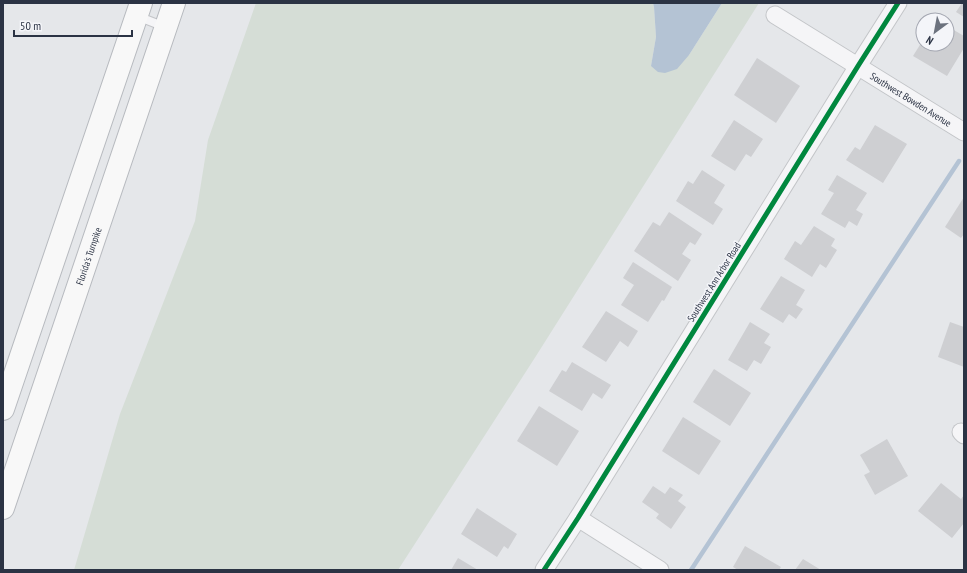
<svg xmlns="http://www.w3.org/2000/svg" width="967" height="573" font-family="'PT Sans Narrow',sans-serif">
  <rect width="100%" height="100%" fill="#e5e7ea"/>
  <!-- green -->
  <polygon fill="#d5ddd6" points="256,3 653,3 654,7 656,37 651,66 689,55 722,3 759,3 536,356 398,570 74,570 120,414 195,221 208,140"/>
  <!-- water -->
  <polygon fill="#b4c3d4" points="653,3 722,3 689,55 677,69 665,73 658,72 651,66 656,37 654,7"/>
  <g fill="none" stroke-linecap="round" stroke-linejoin="round">
    <!-- stream -->
    <polyline stroke="#b4c3d4" stroke-width="4.5" points="691,570 959,161"/>
  </g>
  <!-- building -->
  <g fill="#cecfd2">
    <polygon points="962,3 964,3 964,17 956,12"/>
    <polygon points="947,26 964,36 964,48 947,76 913,56 923,40 923,44 947,44"/>
    <polygon points="757,58 800,86 776,123 734,95"/>
    <polygon points="734,120 763,139 751,157 746,154 735,171 711,156"/>
    <polygon points="875,125 907,144 883,183 846,160 855,147 860,150"/>
    <polygon points="702,170 725,185 714,203 723,209 713,225 676,201 688,181 693,184"/>
    <polygon points="837,175 867,193 856,210 863,214 857,226 849,221 845,228 821,214 834,193 828,190"/>
    <polygon points="964,197 964,234 961,238 945,227"/>
    <polygon points="669,212 702,234 695,245 690,242 682,254 691,260 678,281 634,251 653,222 660,226"/>
    <polygon points="814,226 835,239 831,246 837,250 826,268 820,264 812,277 784,259 795,241 801,245"/>
    <polygon points="633,262 672,287 664,301 662,300 648,322 621,305 634,285 623,278"/>
    <polygon points="781,276 805,290 796,305 803,309 796,319 789,314 783,323 760,309"/>
    <polygon points="606,311 638,331 628,347 620,341 606,362 582,347"/>
    <polygon points="750,322 770,334 764,343 771,347 761,364 754,360 747,371 728,360"/>
    <polygon points="950,322 964,327 964,367 938,357"/>
    <polygon points="572,362 611,385 602,399 593,393 582,411 549,391 562,370 566,372"/>
    <polygon points="714,369 751,393 730,426 693,402"/>
    <polygon points="539,406 579,431 557,466 517,441"/>
    <polygon points="683,417 721,441 699,475 662,451"/>
    <polygon points="887,439 908,476 875,495 864,475 870,472 860,455"/>
    <polygon points="941,483 961,499 964,495 964,523 952,538 918,511"/>
    <polygon points="653,486 665,494 670,487 683,495 678,501 686,507 671,529 656,518 659,514 642,502"/>
    <polygon points="477,508 517,534 508,549 504,546 497,557 461,534"/>
    <polygon points="745,546 781,567 779,570 738,570 733,567"/>
    <polygon points="458,558 478,570 451,570"/>
    <polygon points="803,559 821,570 795,570"/>
  </g>
  <g fill="none" stroke-linecap="round" stroke-linejoin="round">
    <defs>
      <polyline id="lane" points="137,16 165,27"/>
      <g id="street">
        <path id="s1" d="M775 15 964 132"/>
        <polyline points="961,432 964,435"/>
        <polyline points="578,518 660,570"/>
        <polyline points="544,570 578,518 858,66 898,3"/>
      </g>
      <g id="highway">
        <polyline points="3,409 141,3"/>
        <path id="s2" d="M3 508 174 3"/>
      </g>
    </defs>
    <!-- lane casing -->
    <use href="#lane" stroke="#c3c5c8" stroke-width="10"/>
    <!-- street casing -->
    <use href="#street" stroke="#c3c5c8" stroke-width="19"/>
    <!-- highway casing -->
    <use href="#highway" stroke="#b7babf" stroke-width="24"/>
    <!-- lane -->
    <use href="#lane" stroke="#f5f5f7" stroke-width="8"/>
    <!-- street -->
    <use href="#street" stroke="#f5f5f7" stroke-width="17"/>
    <!-- highway -->
    <use href="#highway" stroke="#f8f8f8" stroke-width="22"/>
    <defs>
      <polyline id="cycleway" points="544,570 578,518 858,66 898,3"/>
    </defs>
    <!-- cycleway casing -->
    <use href="#cycleway" stroke="#f4f5f9" stroke-width="8"/>
    <!-- cycleway -->
    <use href="#cycleway" stroke="#00873e" stroke-width="5"/>
  </g>
  <g text-anchor="middle" dominant-baseline="central" stroke-width="3" stroke-linejoin="round" paint-order="stroke">
    <!-- street labels -->
    <g font-size="10" fill="#2b3344" stroke="#f4f5f9">
      <text stroke="none"><textPath href="#s1" startOffset="160">Southwest Bowden Avenue</textPath></text>
      <text stroke="none"><textPath href="#s2" startOffset="266">Florida's Turnpike</textPath></text>
      <text transform="translate(714 282) rotate(-58)">Southwest Ann Arbor Road</text>
    </g>
  </g>
  <!-- border -->
  <rect width="967" height="573" fill="none" stroke="#2b3344" stroke-width="8"/>
  <!-- north arrow -->
  <g transform="translate(935 32) rotate(212)"><circle r="19" fill="#f4f5f9" stroke="#a4a7b1"/>
  <path d="M0-3L7 15L0 10L-7 15Z" fill="#6c727e"/>
  <text y="-6" font-size="11" font-weight="bold" text-anchor="middle" fill="#2b3344">N</text>
  </g>
  <!-- scale -->
  <path d="M14 30v6h118v-6" fill="none" stroke="#2b3344" stroke-width="2"/>
  <text x="20" y="30" font-size="12" fill="#2b3344" stroke="#f4f5f9" stroke-width="3" paint-order="stroke">50 m</text>
</svg>
